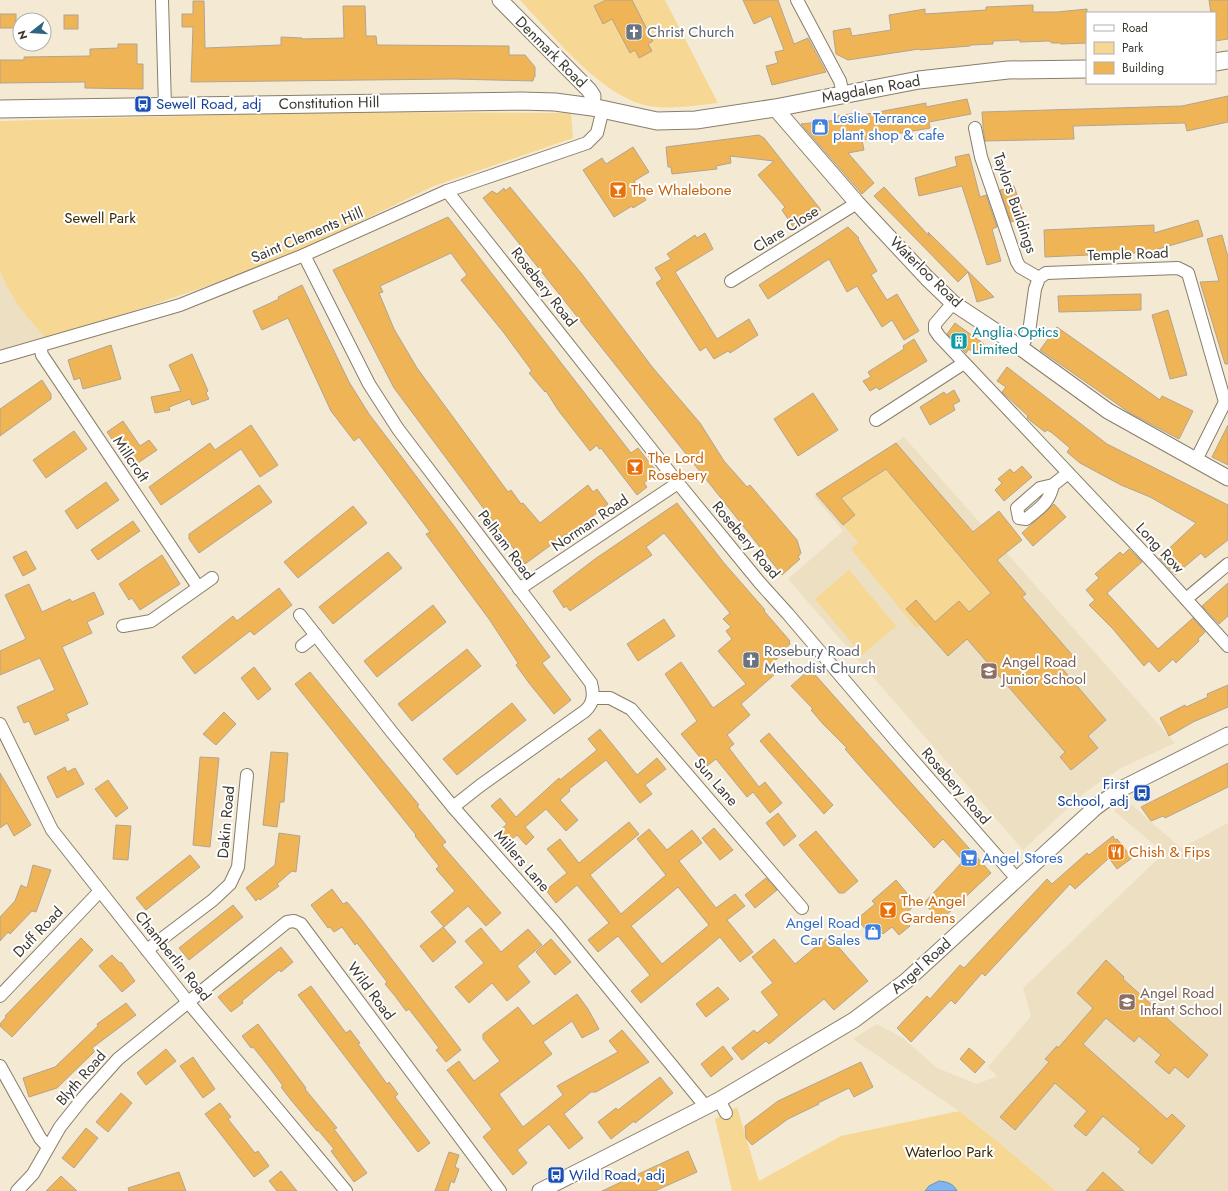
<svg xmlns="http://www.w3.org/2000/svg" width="1228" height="1191" font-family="Jost,sans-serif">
  <rect width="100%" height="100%" fill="#f4ead3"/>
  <!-- built -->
  <g fill="#eddfc2">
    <polygon points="0,270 11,294 32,323 47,339 0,351"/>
    <polygon points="904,437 1175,743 1121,768 1084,793 1023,850 788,579 843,531 814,496"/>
    <polygon points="1126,800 1181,848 1228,823 1228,1191 1056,1191 1002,1145 959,1111 853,1039 877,1024 903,1038 937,1068 977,1084 997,1076 988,1067 1031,1016 1023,988 1164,853 1114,811"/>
  </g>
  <!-- green -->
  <g fill="#f6d794">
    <path d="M520 0H665L718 103C698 105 677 109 657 107 606 104 553 35 520 0Z"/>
    <path d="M331 112 571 113 573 138 434 186 297 252 248 272 152 305 47 339C28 320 9 296 0 270V121Z"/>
    <polygon points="886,469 991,593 969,612 959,601 946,613 947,636 915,600 906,609 920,625 916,628 851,549 858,542 843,525 855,515 841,498"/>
    <polygon points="849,570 896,626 862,655 815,599"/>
    <polygon points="737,1107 759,1181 841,1136 959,1111 1002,1145 1056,1191 732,1191 715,1119"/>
  </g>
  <!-- water -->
  <path fill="#80b5f1" stroke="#6c90b7" d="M939 1181C947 1182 953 1183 957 1191H925L929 1186Z"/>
  <!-- building -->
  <g fill="#efb456" stroke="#b2a491" fill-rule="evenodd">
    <polygon points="606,0 632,0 653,41 648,44 652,51 639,58 635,50 630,53 612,19 603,24 594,6"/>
    <polygon points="743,0 778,0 794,44 808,38 826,72 772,85 766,66 778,63 775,52 784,50 771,16 754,24"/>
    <polygon points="1209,0 1228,0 1228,39 1215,41 1215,13 1211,13"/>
    <polygon points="193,1 204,1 205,48 281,45 281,37 302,38 302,39 344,38 343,6 365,6 366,36 376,36 377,45 509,46 509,55 525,55 535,67 535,77 534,77 533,81 454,79 191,82 193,27 182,27 182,14 193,14"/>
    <polygon points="1033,5 1033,12 1057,12 1087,9 1087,43 1061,44 1060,43 1052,43 1049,41 1020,42 1020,40 993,41 993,44 971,45 970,46 920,50 919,49 848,60 836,54 833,31 850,28 852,36 891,30 889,15 925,9 925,14 986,10 986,7"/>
    <rect x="0" y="14" width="16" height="14"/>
    <rect x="64" y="15" width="14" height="14"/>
    <polygon points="118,44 137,44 137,64 143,64 143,89 85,88 85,82 0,83 0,60 24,60 24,57 90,56 90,49 118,48"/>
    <polygon points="1228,96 1228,122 1187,131 1185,123 1073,126 1074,139 985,141 983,127 982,112 1182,106"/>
    <polygon points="967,99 971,114 929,122 930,128 862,140 864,150 848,153 874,183 862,194 801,124 838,120 837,116 856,113 857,116 926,103 926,107"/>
    <polygon points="759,135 764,138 821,210 794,228 782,210 785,207 758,175 774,161 730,156 731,163 716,166 717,169 672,174 671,167 668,167 666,147"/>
    <polygon points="633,147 649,172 634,181 646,200 633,208 632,206 614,217 583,170 602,158 606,164"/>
    <polygon points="969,154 980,197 986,195 997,227 992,229 1001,261 987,265 962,186 919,196 915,178 957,166 955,157"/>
    <polygon points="1014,186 1025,218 1011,222 1000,190"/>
    <polygon points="510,187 581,273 653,368 700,423 724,461 747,487 750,485 797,540 801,553 798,557 800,559 782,575 483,198 492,191 497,194 504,188 505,191"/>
    <polygon points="884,187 929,236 928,232 994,297 977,302 968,272 958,282 874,196"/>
    <polygon points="448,217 631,453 638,448 657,472 644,483 647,487 637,495 601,448 599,449 597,445 590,451 558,410 546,391 545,392 529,373 532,371 504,333 461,280 467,275 451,253 380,286 383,292 379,293 394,329 417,368 508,492 511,490 521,504 523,503 540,523 588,485 593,492 597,489 608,504 568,536 566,534 525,564 394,388 333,270"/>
    <polygon points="1198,220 1203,236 1155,250 1155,252 1045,257 1044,230 1154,225 1154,233"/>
    <polygon points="848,227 859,238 858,239 877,271 871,275 887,300 897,294 919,331 904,340 892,320 882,327 857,286 847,292 829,259 768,299 759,285"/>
    <polygon points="705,233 713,249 675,272 717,339 749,319 758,335 730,353 728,351 714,359 706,347 700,351 656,283 662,279 655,268 671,259 667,254 695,235 697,238"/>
    <polygon points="1222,235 1228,257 1228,364 1225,364 1200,282 1219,281 1207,239"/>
    <polygon points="302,285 349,382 369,414 454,526 550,657 542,663 571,700 554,714 529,683 516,665 518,663 489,619 426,534 430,532 359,437 354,441 331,411 288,318 262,330 253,311 279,299 278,297"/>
    <polygon points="1141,294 1141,310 1059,312 1058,296"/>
    <polygon points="1168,310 1187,375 1170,379 1152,315"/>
    <polygon points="955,323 984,344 976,355 969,349 966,353 947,334"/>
    <polygon points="1057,327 1160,400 1162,396 1193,411 1179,439 1130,413 1040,350"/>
    <polygon points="914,339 927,361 879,390 877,387 870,391 863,381 871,377 868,372 904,349 903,346"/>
    <polygon points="111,345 121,379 83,389 80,378 74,380 68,360"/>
    <polygon points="192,354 208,391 206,393 209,399 192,405 190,399 169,407 170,410 155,413 151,397 181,391 169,365"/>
    <polygon points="1007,367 1107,444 1228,505 1228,540 1205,558 1201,553 1175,575 1159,558 1196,523 1150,497 1121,485 1080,463 1067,452 1070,448 1051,432 1047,430 1045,432 1027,418 1028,416 1002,392 1006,387 997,381"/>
    <polygon points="42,380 51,394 51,399 0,436 0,409"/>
    <polygon points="954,390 960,401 953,405 955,410 930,425 920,407 944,392 946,395"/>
    <polygon points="813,393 838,430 798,456 774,419"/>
    <polygon points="123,421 140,446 149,440 157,450 132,467 107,432"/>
    <polygon points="251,425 278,465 260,477 241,449 161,505 149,487 210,443 215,450"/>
    <polygon points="1228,425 1228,465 1212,457"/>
    <polygon points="74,431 87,449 46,478 33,460"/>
    <polygon points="896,443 973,532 999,511 1022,540 997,560 1026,594 1022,597 1073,656 1061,667 1106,720 1088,736 1098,748 1071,770 1060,757 1065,752 967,639 948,656 906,609 916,600 935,622 959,601 969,612 991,593 886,469 841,498 855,515 843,525 816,494"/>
    <polygon points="1022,466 1032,477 1004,501 995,490 1002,483 998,479 1010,469 1014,473"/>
    <polygon points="106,482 119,500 77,529 65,511"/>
    <polygon points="259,485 272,502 199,553 189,539 189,534"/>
    <polygon points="677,503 724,563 765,610 764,611 790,641 789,642 790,644 782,651 784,653 771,664 774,667 770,670 774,675 741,704 750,715 727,735 734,744 729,748 759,787 765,782 782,803 770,813 753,792 747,797 716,759 707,766 681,734 697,721 665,674 681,662 713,708 746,684 718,651 732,639 726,631 731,627 723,619 730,613 664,533 646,547 652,555 570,611 566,606 564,608 553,591 595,559"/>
    <polygon points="1054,504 1066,517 1033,546 1022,533"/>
    <polygon points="353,506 367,523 298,578 284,562"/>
    <polygon points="133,521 140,531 98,560 91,550"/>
    <polygon points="1129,549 1142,562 1107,593 1158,649 1193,618 1205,632 1198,639 1199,641 1176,663 1173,659 1159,672 1149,661 1144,666 1113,629 1089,605 1095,600 1086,590 1099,578 1095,574 1120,552 1123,555"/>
    <polygon points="26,551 36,569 23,576 13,557"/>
    <polygon points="388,552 402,568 333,624 319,607"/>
    <polygon points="162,555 180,584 140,610 132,598 129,600 119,584"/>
    <polygon points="1228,583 1228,616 1219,624 1202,606"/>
    <polygon points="29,584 42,612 70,599 72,602 94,592 104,614 87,622 92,633 62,647 88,704 66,714 69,720 35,735 29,721 24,723 17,707 55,690 40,658 0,675 0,651 26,639 5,595"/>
    <polygon points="279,588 292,605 254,635 250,631 195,674 182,657 233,616 237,621"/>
    <polygon points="433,605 446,622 377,677 364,661"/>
    <polygon points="664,619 675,636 638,661 627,644"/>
    <polygon points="467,649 481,666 412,721 398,704"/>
    <polygon points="254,667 271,689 258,700 241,678"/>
    <polygon points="810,669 991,873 940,921 924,903 963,861 943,839 934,848 866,773 845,749 847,748 823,724 811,710 813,709 791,686"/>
    <polygon points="310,672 419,805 417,806 446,842 442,845 501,913 486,926 468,906 444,927 431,912 455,891 436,869 439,866 415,836 416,835 295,684"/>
    <polygon points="1228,685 1228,707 1193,722 1169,736 1160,718 1185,705 1186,707 1208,697 1207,694"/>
    <polygon points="512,703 526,720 457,775 443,759"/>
    <polygon points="224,712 236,724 216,745 203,734"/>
    <polygon points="600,729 637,775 657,758 666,769 645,785 652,794 640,803 606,760 569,789 570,791 560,800 578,820 566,831 546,809 525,827 534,837 526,845 517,835 504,846 494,835 507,824 491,806 500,798 516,817 559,778 560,780 597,750 588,739"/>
    <polygon points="769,733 833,805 824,814 760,741"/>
    <polygon points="271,752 288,753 284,802 280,802 277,827 263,825"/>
    <polygon points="200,757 219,758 210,847 193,845"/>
    <polygon points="1228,763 1228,787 1216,793 1165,818 1163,816 1151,821 1141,807"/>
    <polygon points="65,767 67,772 75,768 84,784 57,798 47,777"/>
    <polygon points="0,773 31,825 14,836 7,823 0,828"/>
    <polygon points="108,780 128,808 116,817 95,789"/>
    <polygon points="778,813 796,836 784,846 766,823"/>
    <path d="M629 822 639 834 590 875 621 914 666 875 637 839 649 829 667 850 692 830 702 843 679 861 716 908 735 894 745 906 727 920 753 952 740 962 720 937 641 1003 631 991 650 975 618 936 598 952 588 940 609 923 577 885 556 903 546 890 567 873 547 849 560 839 579 863ZM678 887 709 925 662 964 631 926Z"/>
    <polygon points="116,825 131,826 128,860 113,859"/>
    <polygon points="714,828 733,850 720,860 702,838"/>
    <polygon points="816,831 858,881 844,893 839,893 799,845"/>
    <polygon points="279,833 300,836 296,872 292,871 277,884 279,886 260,900 259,898 256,901 246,888 275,865"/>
    <polygon points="1113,836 1115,840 1117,839 1132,858 1117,869 1109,858 1075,889 1070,884 985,976 982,973 955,1004 951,1000 911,1042 897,1028 927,996 930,999 960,965 964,968 1047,879 1052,884 1087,853 1089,855"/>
    <polygon points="190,855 200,867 146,910 136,898"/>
    <polygon points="33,865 51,870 36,912 32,911 10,934 8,932 0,941 0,917 15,901 21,885 27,888"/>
    <polygon points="766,878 777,890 755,908 745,895"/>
    <polygon points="896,880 916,904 902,917 910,926 899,935 892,927 883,934 880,931 872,937 857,919 875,904 872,901"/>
    <polygon points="332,889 343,904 347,902 362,920 461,1050 446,1062 436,1050 439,1048 409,1009 406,1011 395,996 385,984 387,982 357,943 355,945 342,927 334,932 330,927 328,928 311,905"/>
    <polygon points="233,905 243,917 189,960 179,948"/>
    <polygon points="443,927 456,942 433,962 420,946"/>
    <polygon points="481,928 501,952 528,929 542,945 517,966 530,982 507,1001 492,983 469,1003 455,987 484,963 465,941"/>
    <polygon points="829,936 868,981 834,1010 824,999 769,1044 766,1041 742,1060 732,1048 754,1030 757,1033 779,1015 761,992 773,983 752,957 774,939 795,964"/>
    <polygon points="81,938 93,950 12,1037 0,1026 0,1024 6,1017 5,1016"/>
    <polygon points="551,939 571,962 555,975 536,952"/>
    <polygon points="281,947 293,962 281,972 279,970 242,1001 243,1003 231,1012 218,997"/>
    <polygon points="112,955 120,963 121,962 135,981 122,992 99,966"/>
    <polygon points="1106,960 1124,977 1123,979 1208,1055 1188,1078 1175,1067 1169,1074 1155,1062 1161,1055 1139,1036 1134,1042 1106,1018 1083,1044 1167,1119 1172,1114 1185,1126 1152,1164 1138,1152 1141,1149 1103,1116 1086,1136 1074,1126 1087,1111 1055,1083 1015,1130 1000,1117 1049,1062 1045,1059 1057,1046 1058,1048 1093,1008 1077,993"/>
    <polygon points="311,986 346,1033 350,1030 360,1043 358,1044 387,1084 389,1082 398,1094 395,1097 430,1143 418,1152 298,995"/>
    <polygon points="718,987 729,999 706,1017 696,1004"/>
    <polygon points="577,994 588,1009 599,1029 582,1038 572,1021 543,1042 552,1054 499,1094 523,1127 563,1095 557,1086 618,1052 609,1041 622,1030 649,1062 596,1092 591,1092 564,1114 583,1138 569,1149 549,1124 517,1150 527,1163 513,1175 483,1137 492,1129 447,1070 459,1061 474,1081 500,1061 483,1039 483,1034 518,1007 533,1026"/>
    <polygon points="126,1003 136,1015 92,1048 95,1051 57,1088 29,1097 23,1078 55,1067 98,1026 97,1024"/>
    <polygon points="258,1024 306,1088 305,1089 337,1128 334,1129 367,1173 354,1182 331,1151 334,1149 318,1130 317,1131 291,1100 281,1087 283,1086 269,1067 253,1047 251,1048 242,1036"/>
    <polygon points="723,1046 733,1059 711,1077 701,1064"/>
    <polygon points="969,1048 985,1062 975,1073 960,1059"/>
    <polygon points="166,1049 176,1061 146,1085 137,1073"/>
    <polygon points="193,1057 215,1089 203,1098 180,1066"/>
    <polygon points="861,1062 873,1087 854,1097 849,1088 818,1103 819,1104 788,1119 752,1145 746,1138 745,1126 778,1101"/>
    <polygon points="660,1077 673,1093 635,1123 634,1121 611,1139 598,1122 616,1108 618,1110"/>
    <polygon points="121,1093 132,1103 108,1132 96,1122"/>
    <polygon points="220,1103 231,1117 228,1119 255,1153 258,1151 269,1166 254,1177 205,1114"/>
    <polygon points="86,1128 98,1138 74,1168 62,1158"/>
    <polygon points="688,1151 697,1172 655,1191 602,1191"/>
    <polygon points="449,1152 459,1155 455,1167 459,1169 454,1183 451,1181 448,1191 435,1191"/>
    <polygon points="281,1171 297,1191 277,1191 269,1181"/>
    <polygon points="179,1172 186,1191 129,1191 128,1188"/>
    <polygon points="1103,1172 1124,1191 1086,1191"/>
    <polygon points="61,1176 77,1191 46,1191"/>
  </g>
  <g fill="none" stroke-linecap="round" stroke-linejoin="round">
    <defs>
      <g id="minor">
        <polyline points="162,0 165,107"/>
        <polyline points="797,0 840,81 843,94"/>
        <polyline points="975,128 981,157 1017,262 1020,267 1039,278"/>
        <polyline points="447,191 678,483 760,583 788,614 896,741 1018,880"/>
        <path d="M304 255 369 384 398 429 591 683C594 694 594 703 585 711L481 785 453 807"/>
        <polyline points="731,281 857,203"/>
        <polyline points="953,303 935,324 935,330 939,336 1157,567 1228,646"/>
        <polyline points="40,346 42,355 198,587"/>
        <polyline points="1021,348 1029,332 1035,289 1039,278 1046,273 1178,268 1188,273 1225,402 1196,460"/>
        <polyline points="0,357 180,305 304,255 447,191 587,143 597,133 603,109"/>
        <polyline points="876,420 964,363"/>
        <path d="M1053 485C1049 503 1040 508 1026 519L1019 518 1017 508 1040 488 1053 485 1068 473"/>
        <polyline points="519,589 678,483"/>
        <polyline points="1186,599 1228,564"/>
        <polyline points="300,615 391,731 453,807 557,925 706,1107"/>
        <polyline points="123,626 151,621 212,578"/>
        <polyline points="302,646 316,635"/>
        <polyline points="593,698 610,698 631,709 802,908"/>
        <polyline points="0,724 52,830 188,1002 346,1191"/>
        <polyline points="147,950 213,900 230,884 238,867 247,775"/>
        <polyline points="0,996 100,891"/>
        <polyline points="0,1066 40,1138 48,1147"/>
        <polyline points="719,1100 726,1113"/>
        <polyline points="17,1191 33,1174 60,1127 83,1098 118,1059 287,922 294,921 301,924 500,1191"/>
      </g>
      <g id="tertiary">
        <polyline points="500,0 589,90 593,96 592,107"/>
        <polyline points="775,108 857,203 927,278 953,303 1021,348 1108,411 1228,478"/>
        <polyline points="540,1191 719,1100 854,1020 906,981 1096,807 1121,789 1228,735"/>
      </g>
      <g id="secondary">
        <polyline points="1215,62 1228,60"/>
        <polyline points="0,109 521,101 555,102 592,107 657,121 696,120 775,108 919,80 1008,70 1087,69"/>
      </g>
    </defs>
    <!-- minor casing -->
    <use href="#minor" stroke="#887e6a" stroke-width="14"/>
    <!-- tertiary casing -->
    <use href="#tertiary" stroke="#887e6a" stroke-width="17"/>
    <!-- secondary casing -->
    <use href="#secondary" stroke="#887e6a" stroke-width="19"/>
    <!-- minor -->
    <use href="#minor" stroke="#fff" stroke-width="12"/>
    <!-- tertiary -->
    <use href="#tertiary" stroke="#fff" stroke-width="15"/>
    <!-- secondary -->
    <use href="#secondary" stroke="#fff" stroke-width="17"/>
  </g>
  <!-- icons -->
  <defs>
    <symbol id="church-square" viewBox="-11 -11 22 22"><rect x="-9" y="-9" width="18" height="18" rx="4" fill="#6b7280" stroke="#fff"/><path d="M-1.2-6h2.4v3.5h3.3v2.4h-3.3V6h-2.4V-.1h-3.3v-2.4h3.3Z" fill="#fff"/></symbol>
    <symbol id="bus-square" viewBox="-11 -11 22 22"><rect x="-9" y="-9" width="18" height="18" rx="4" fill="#1a4fb4" stroke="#fff"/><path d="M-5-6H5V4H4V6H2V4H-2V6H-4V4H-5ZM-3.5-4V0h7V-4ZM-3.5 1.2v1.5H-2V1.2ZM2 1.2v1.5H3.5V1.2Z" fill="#fff"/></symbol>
    <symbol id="shop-square" viewBox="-11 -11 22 22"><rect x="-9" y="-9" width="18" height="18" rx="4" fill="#3f7fe0" stroke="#fff"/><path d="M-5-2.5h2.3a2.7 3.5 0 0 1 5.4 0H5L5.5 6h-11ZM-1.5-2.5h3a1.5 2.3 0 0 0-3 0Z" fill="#fff"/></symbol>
    <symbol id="bar-square" viewBox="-11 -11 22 22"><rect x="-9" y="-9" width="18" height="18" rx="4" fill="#e8710a" stroke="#fff"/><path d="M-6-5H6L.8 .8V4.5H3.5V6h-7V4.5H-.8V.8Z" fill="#fff"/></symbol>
    <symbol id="building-square" viewBox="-11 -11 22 22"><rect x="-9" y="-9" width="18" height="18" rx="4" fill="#0f9aa8" stroke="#fff"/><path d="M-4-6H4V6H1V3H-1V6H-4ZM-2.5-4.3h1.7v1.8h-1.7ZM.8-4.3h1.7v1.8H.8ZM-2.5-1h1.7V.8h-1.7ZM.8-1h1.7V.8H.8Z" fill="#fff"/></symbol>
    <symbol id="school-square" viewBox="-11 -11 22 22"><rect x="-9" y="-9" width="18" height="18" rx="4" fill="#8d6e63" stroke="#fff"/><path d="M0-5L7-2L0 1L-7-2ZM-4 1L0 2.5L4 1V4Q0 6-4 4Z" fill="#fff"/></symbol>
    <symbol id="restaurant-square" viewBox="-11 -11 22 22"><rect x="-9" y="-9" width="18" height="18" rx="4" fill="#e8710a" stroke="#fff"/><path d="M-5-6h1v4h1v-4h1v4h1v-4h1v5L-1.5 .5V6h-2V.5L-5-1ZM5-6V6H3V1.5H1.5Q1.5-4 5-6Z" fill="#fff"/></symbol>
    <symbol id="supermarket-square" viewBox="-11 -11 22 22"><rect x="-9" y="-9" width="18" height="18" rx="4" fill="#3f7fe0" stroke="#fff"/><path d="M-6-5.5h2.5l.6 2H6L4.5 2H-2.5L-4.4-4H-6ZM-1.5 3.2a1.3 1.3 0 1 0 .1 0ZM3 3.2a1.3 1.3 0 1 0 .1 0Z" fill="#fff"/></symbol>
  </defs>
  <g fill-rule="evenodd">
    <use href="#church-square" x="624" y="22" width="20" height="20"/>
    <use href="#bus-square" x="133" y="94" width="20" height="20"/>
    <use href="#shop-square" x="810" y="117" width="20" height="20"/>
    <use href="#bar-square" x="608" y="180" width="20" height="20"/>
    <use href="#building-square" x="949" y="331" width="20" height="20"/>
    <use href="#bar-square" x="625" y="457" width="20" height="20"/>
    <use href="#church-square" x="741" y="650" width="20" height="20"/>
    <use href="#school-square" x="979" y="661" width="20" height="20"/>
    <use href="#bus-square" x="1132" y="783" width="20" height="20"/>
    <use href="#restaurant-square" x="1106" y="842" width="20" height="20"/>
    <use href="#supermarket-square" x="959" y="848" width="20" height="20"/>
    <use href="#bar-square" x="878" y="900" width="20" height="20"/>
    <use href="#shop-square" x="863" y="922" width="20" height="20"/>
    <use href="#school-square" x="1117" y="992" width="20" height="20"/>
    <use href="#bus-square" x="546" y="1165" width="20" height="20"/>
  </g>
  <g text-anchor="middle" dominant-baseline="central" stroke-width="4" stroke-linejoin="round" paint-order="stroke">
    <!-- worship labels -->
    <g font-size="15" fill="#5b616d" stroke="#fff" text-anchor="start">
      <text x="647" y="32">Christ Church</text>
      <text x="764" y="651">Rosebury Road<tspan x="764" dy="17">Methodist Church</tspan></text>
    </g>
    <!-- street labels -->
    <g font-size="15" fill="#3d3931" stroke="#fff">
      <text transform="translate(551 52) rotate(45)">Denmark Road</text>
      <text transform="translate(871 89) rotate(-10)">Magdalen Road</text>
      <text transform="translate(329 103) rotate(-1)">Constitution Hill</text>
      <text transform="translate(1015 203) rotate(71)">Taylors Buildings</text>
      <text transform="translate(786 229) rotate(-32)">Clare Close</text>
      <text transform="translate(307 235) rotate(-23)">Saint Clements Hill</text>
      <text transform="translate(1128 254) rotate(-2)">Temple Road</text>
      <text transform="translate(926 272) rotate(44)">Waterloo Road</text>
      <text transform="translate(544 287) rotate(52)">Rosebery Road</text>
      <text transform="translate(131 459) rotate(56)">Millcroft</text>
      <text transform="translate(590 523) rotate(-34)">Norman Road</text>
      <text transform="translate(746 540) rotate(50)">Rosebery Road</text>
      <text transform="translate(506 545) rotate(53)">Pelham Road</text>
      <text transform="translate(1160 548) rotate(47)">Long Row</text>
      <text transform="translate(716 782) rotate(49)">Sun Lane</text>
      <text transform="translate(956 786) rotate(49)">Rosebery Road</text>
      <text transform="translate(226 822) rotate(-85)">Dakin Road</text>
      <text transform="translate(522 861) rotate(49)">Millers Lane</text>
      <text transform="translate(38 932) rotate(-46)">Duff Road</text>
      <text transform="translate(173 956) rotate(51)">Chamberlin Road</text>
      <text transform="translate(921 966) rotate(-42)">Angel Road</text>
      <text transform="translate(371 991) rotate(53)">Wild Road</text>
      <text transform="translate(81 1078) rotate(-49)">Blyth Road</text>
    </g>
    <!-- transit labels -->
    <g font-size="15" fill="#164399" stroke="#fff" text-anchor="start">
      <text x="156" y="104">Sewell Road, adj</text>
      <text x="1129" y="784" text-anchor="end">First<tspan x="1129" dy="17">School, adj</tspan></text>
      <text x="569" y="1175">Wild Road, adj</text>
    </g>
    <!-- shop labels -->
    <g font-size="15" fill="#366cbe" stroke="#fff" text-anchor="start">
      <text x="833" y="118">Leslie Terrance<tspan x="833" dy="17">plant shop &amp; cafe</tspan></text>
      <text x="982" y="858">Angel Stores</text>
      <text x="860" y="923" text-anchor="end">Angel Road<tspan x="860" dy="17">Car Sales</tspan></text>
    </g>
    <!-- food labels -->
    <g font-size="15" fill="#c56008" stroke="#fff" text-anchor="start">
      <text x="631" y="190">The Whalebone</text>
      <text x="648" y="458">The Lord<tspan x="648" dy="17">Rosebery</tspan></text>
      <text x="1129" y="852">Chish &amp; Fips</text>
      <text x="901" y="901">The Angel<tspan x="901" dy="17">Gardens</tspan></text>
    </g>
    <!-- park labels -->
    <g font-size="15" fill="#3b2a00" stroke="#fff">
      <text x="100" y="218">Sewell Park</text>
      <text x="949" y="1152">Waterloo Park</text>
    </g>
    <!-- culture labels -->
    <g font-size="15" fill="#0d838f" stroke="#fff" text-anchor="start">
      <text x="972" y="332">Anglia Optics<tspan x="972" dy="17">Limited</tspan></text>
    </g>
    <!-- education labels -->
    <g font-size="15" fill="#785e54" stroke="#fff" text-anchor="start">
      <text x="1002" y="662">Angel Road<tspan x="1002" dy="17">Junior School</tspan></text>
      <text x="1140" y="993">Angel Road<tspan x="1140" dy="17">Infant School</tspan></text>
    </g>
  </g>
  <!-- legend -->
  <rect x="1086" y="12" width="130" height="72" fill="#ffffff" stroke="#b1b0ad"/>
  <rect x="1094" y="25" width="20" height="6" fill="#ffffff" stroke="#b1b0ad"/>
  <text x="1122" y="32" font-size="12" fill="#3d3931">Road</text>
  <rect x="1094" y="42" width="20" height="12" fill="#f6d794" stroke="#b1b0ad"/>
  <text x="1122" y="52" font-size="12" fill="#3d3931">Park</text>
  <rect x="1094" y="62" width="20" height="12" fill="#efb456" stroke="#b1b0ad"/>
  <text x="1122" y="72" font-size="12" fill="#3d3931">Building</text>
  <!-- north arrow -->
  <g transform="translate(32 32) rotate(253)"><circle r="19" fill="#ffffff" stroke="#b1b0ad"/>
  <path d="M0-3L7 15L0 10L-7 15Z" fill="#2f6480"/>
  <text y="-6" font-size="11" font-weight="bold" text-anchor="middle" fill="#3d3931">N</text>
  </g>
</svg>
